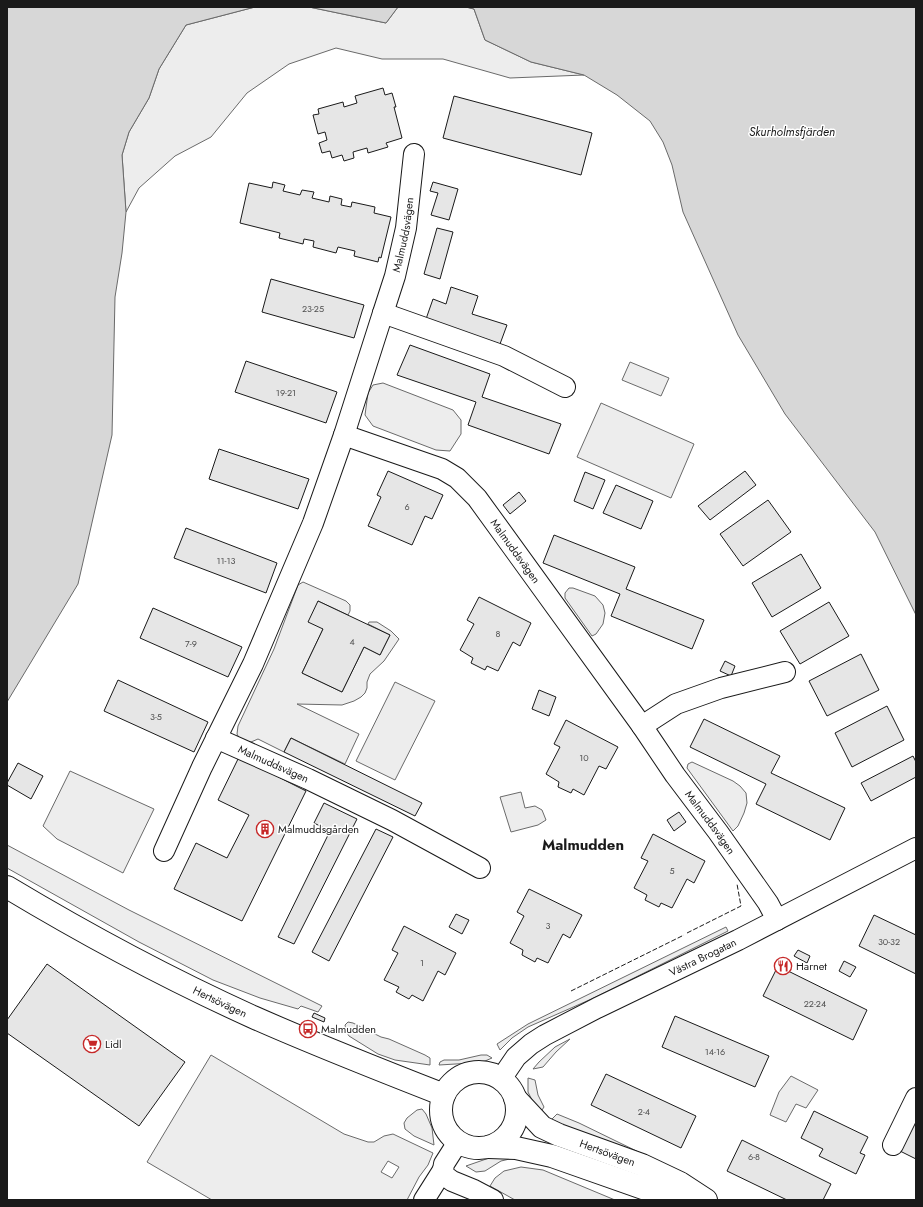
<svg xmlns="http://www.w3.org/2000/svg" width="923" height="1207" font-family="Jost,sans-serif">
  <rect width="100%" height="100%" fill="#fff"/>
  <!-- built -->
  <g fill="#ededed" stroke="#6a6a6a" fill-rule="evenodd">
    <polygon points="255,7 309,7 386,23 398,7 466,7 474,9 485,40 531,62 584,75 510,78 443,59 382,59 336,48 289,64 247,93 211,137 175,156 139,188 126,212 122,155 129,132 149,98 159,69 186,25"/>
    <polygon points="630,362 669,378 661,396 622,380"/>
    <polygon points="383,383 453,410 461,420 461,434 450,451 436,450 373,426 365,415 368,393 373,385"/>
    <polygon points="601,403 694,444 671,498 577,457"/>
    <polygon points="303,582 346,601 350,605 350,611 348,615 318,601 323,629 302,673 342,692 364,647 380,655 390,635 368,624 369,622 377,622 391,631 399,639 384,661 370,674 367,682 367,688 365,693 361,697 354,701 342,705 297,704 359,734 345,764 291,738 284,752 258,739 251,742 244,741 239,738 237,734 238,726 274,649 298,585"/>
    <polygon points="569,588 573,588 595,596 603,605 605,613 603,624 596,634 592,636 565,598 565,593"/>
    <polygon points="395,682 435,701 395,780 356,761"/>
    <polygon points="692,762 733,781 740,786 746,793 747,803 744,813 738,826 733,831 687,768 688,764"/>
    <polygon points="70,771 154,809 123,873 57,839 43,826"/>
    <polygon points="521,792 525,808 535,806 542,810 546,820 538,825 511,832 500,797"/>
    <polygon points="7,845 129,910 322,1006 318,1012 301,1006 298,1009 260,998 213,980 139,942 7,868"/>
    <polygon points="726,927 728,931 596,997 528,1027 512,1038 500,1050 497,1044 528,1024"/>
    <polygon points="348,1022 353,1023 381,1037 389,1039 425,1055 430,1058 430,1065 395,1060 378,1054 349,1036 346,1031 345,1025"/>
    <polygon points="570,1039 556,1052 543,1067 533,1069 539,1062 555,1047"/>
    <path d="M211 1055 344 1134 368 1142H374L384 1136 393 1134 433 1153 428 1165 419 1177 407 1200H212L147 1162ZM388 1161 399 1167 392 1178 381 1172Z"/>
    <polygon points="481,1055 487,1055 492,1058 485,1061 472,1063 439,1065 440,1062 444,1060 459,1060"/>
    <polygon points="791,1076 818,1090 806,1108 796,1104 786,1122 770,1115 779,1092"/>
    <polygon points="528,1078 535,1080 538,1095 544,1107 540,1113 534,1104 528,1092"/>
    <polygon points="422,1109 426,1114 432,1128 434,1145 414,1136 405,1129 404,1123 407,1118 417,1110"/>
    <polygon points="557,1114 579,1123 657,1161 550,1121"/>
    <polygon points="492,1157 514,1158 501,1161 485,1171 476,1172 466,1166"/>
    <polygon points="521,1167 543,1170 615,1200 515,1200 490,1186 495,1178 504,1171"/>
  </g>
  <!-- water -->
  <g fill="#d7d7d7" stroke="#6a6a6a">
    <polygon points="7,7 255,7 186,25 159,69 149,98 129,132 122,155 126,212 122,253 115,297 112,435 78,584 7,702"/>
    <polygon points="309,7 398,7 386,23"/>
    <polygon points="466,7 916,7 916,615 875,532 785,414 738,335 683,212 672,165 663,142 650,121 617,95 584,75 531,62 485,40 474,9"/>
  </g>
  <!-- building -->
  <g fill="#e6e6e6" stroke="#1a1a1a">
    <polygon points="383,88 385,95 392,93 396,107 394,107 402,138 386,143 388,147 368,153 367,148 353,152 354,158 344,161 342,155 332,158 330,151 322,153 319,143 327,140 325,132 318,134 313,115 319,114 318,109 343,102 344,107 357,103 355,96"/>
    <polygon points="454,96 592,133 581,175 443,138"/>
    <polygon points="273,182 285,185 283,191 300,195 302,190 314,192 312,198 329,202 330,196 342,199 341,205 351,207 352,202 375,207 374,213 391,217 381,258 379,257 378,262 354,256 355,251 338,247 336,253 313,247 314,241 304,239 303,244 279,238 280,233 240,223 249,183 272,188"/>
    <polygon points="433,182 458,189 449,220 431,215 438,193 430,191"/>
    <polygon points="437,228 453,232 440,279 424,274"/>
    <polygon points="271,279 364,305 354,338 262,312"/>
    <polygon points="451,287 478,296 472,314 507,325 500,344 426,319 433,299 446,304"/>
    <polygon points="410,345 490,374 482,397 561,424 549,454 468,425 476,402 397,375"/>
    <polygon points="246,361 337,392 326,423 235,392"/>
    <polygon points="219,449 309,479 298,509 209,479"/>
    <polygon points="388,471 443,495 432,519 425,516 412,545 368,526 381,497 377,495"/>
    <polygon points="745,471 756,485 710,520 698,506"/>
    <polygon points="585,472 605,480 593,509 574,501"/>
    <polygon points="616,485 653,501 641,529 603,513"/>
    <polygon points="519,492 526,501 510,514 503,505"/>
    <polygon points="768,500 791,532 743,566 720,534"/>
    <polygon points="186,528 277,563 266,593 174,558"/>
    <polygon points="554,535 635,567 626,589 704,620 692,649 611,616 620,594 543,563"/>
    <polygon points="801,554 821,588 772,617 752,583"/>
    <polygon points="479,597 531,623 520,646 513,642 498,671 487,666 485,670 471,663 473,658 460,650 474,624 467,620"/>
    <polygon points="318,601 390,635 380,655 364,647 342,692 302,673 323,629 308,622"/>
    <polygon points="829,602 849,636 800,664 780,631"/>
    <polygon points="153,608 242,647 228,677 140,638"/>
    <polygon points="861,654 879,690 827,716 809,681"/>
    <polygon points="725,661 735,666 731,676 720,671"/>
    <polygon points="118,680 208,722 194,752 104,711"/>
    <polygon points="539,690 556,697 549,716 532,709"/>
    <polygon points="887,706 904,740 852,767 835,733"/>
    <polygon points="704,719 780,756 771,773 845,808 830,840 756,804 766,784 690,747"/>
    <polygon points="566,720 618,747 606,769 599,766 584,795 573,789 571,793 558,787 559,782 546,774 560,747 554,744"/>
    <polygon points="291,738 422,803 415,816 284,752"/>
    <polygon points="913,756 916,762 916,777 871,801 861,783"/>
    <polygon points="239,757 306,791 242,921 174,889 196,843 227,858 249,815 218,800"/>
    <polygon points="18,763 43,776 31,799 7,785 7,783"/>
    <polygon points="324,803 357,819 294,944 278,937 330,831 314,823"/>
    <polygon points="679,812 686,822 674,831 667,820"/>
    <polygon points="376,829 393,837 329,961 312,952"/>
    <polygon points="653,834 705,861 694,883 687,879 672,908 661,903 659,907 645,900 647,895 634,888 648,861 641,858"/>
    <polygon points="529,889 582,915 570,938 563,934 548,963 537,958 535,962 522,955 523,950 510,943 524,916 517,912"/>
    <polygon points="456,914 469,920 462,934 449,927"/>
    <polygon points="874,915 916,935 916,974 859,946"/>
    <polygon points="404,926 456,953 445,975 438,971 423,1001 412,995 409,999 396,992 399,987 384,980 398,953 392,950"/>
    <polygon points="798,950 810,956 807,963 794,956"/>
    <polygon points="844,961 856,967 850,977 839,971"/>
    <polygon points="47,964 185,1062 139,1126 7,1033 7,1020"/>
    <polygon points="778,966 867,1010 853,1040 763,996"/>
    <polygon points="314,1013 325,1018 324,1022 312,1017"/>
    <polygon points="675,1016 769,1056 755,1087 662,1047"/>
    <polygon points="606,1074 696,1116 681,1148 591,1105"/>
    <polygon points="814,1111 868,1137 860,1153 865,1155 856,1174 819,1156 823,1149 801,1138"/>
    <polygon points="912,1120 916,1122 916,1159 898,1150"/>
    <polygon points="742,1140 831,1184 823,1200 787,1200 727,1171"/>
  </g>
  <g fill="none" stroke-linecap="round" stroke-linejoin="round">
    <defs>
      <g id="minor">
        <path id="s1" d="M383 313 395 276 406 228 414 154"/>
        <path id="s2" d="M344 435 442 469 457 478 477 498 642 726 675 775 718 832 768 903 777 920"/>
        <polyline points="642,726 676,704 721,688 785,672"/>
        <path id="s3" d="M216 738 308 779 392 820 480 868"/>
        <polyline points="164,851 202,767 253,664 313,523 344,435 383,313 504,356 565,387"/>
        <path id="s4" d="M501 1079 516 1057 531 1044 545 1035 597 1008 738 940 916 848"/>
        <polyline points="458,1142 444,1164 443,1170 444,1175 452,1181 474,1190 493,1200"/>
        <polyline points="893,1145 916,1098"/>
        <polyline points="424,1200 443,1170"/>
      </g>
      <g id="major">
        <path id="s5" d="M7 887C87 935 169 979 253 1017 316 1045 380 1070 444 1095"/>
        <circle cx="479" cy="1110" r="38"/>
        <path id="s6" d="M515 1098 542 1127 559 1135 642 1165 680 1183 706 1200"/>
        <polyline points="489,1147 516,1148 552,1156 677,1200"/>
      </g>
    </defs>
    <!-- minor casing -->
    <use href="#minor" stroke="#1a1a1a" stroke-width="22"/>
    <!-- major casing -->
    <use href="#major" stroke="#1a1a1a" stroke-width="24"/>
    <!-- minor -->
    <use href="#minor" stroke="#fff" stroke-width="20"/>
    <!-- major -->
    <use href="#major" stroke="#fff" stroke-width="22"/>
    <!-- fence -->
    <g stroke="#1a1a1a" stroke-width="1" stroke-dasharray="5 2" stroke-linecap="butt">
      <polyline points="687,933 741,906 737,884"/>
      <polyline points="571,991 684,935"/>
    </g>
  </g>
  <!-- icons -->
  <defs>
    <symbol id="building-ring" viewBox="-11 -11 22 22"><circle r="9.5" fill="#fff" stroke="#c62828" stroke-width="1.5"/><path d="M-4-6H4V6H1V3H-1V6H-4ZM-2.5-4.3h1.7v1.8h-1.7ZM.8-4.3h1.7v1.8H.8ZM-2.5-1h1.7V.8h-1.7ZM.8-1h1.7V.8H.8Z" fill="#c62828"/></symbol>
    <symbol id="restaurant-ring" viewBox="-11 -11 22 22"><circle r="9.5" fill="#fff" stroke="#c62828" stroke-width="1.5"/><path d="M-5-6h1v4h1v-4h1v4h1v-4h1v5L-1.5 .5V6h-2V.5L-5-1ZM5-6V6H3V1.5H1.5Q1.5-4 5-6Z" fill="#c62828"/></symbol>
    <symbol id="bus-ring" viewBox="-11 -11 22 22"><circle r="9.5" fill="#fff" stroke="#c62828" stroke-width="1.5"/><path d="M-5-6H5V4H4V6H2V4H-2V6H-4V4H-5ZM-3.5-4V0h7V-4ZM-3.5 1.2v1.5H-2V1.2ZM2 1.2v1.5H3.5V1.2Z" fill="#c62828"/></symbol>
    <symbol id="supermarket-ring" viewBox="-11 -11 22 22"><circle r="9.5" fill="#fff" stroke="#c62828" stroke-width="1.5"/><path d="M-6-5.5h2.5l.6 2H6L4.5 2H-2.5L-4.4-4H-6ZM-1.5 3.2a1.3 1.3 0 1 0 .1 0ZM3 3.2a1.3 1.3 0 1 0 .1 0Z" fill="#c62828"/></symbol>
  </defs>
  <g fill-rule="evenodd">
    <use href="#building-ring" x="255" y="819" width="20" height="20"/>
    <use href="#restaurant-ring" x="773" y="956" width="20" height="20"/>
    <use href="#bus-ring" x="298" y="1019" width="20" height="20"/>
    <use href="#supermarket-ring" x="82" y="1034" width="20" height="20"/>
  </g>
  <g text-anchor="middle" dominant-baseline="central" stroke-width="3" stroke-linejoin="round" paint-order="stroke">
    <!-- number labels -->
    <g font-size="9" fill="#4d4d4d">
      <text x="313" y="308">23-25</text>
      <text x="286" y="392">19-21</text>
      <text x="407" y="506">6</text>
      <text x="226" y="560">11-13</text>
      <text x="498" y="633">8</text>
      <text x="352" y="641">4</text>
      <text x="191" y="643">7-9</text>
      <text x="156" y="716">3-5</text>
      <text x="584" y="757">10</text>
      <text x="672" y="870">5</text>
      <text x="548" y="925">3</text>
      <text x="889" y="941">30-32</text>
      <text x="422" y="962">1</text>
      <text x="815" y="1003">22-24</text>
      <text x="715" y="1051">14-16</text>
      <text x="644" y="1111">2-4</text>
      <text x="754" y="1156">6-8</text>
    </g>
    <!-- street labels -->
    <g font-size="11" fill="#1a1a1a" stroke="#fff">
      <text stroke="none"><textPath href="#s1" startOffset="81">Malmuddsvägen</textPath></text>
      <text stroke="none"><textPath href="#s2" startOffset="215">Malmuddsvägen</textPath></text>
      <text stroke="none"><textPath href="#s3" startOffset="63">Malmuddsvägen</textPath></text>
      <text stroke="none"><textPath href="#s2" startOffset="549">Malmuddsvägen</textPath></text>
      <text stroke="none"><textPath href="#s4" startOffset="239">Västra Brogatan</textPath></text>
      <text stroke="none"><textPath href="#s5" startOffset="242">Hertsövägen</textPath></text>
      <text stroke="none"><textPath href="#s6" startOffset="110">Hertsövägen</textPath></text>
    </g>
    <!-- poi labels -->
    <g font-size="11" fill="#1a1a1a" stroke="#fff" text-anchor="start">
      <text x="278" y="829">Malmuddsgården</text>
      <text x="796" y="966">Harnet</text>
      <text x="321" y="1029">Malmudden</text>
      <text x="105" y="1044">Lidl</text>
    </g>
    <!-- water labels -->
    <g font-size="12" font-style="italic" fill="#1a1a1a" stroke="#fff">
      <text x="792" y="132">Skurholmsfjärden</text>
    </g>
    <!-- district labels -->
    <g font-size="15" font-weight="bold" fill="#1a1a1a" stroke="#fff">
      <text x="583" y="845">Malmudden</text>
    </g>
  </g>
  <!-- border -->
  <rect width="923" height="1207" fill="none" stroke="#1a1a1a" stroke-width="16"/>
</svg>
